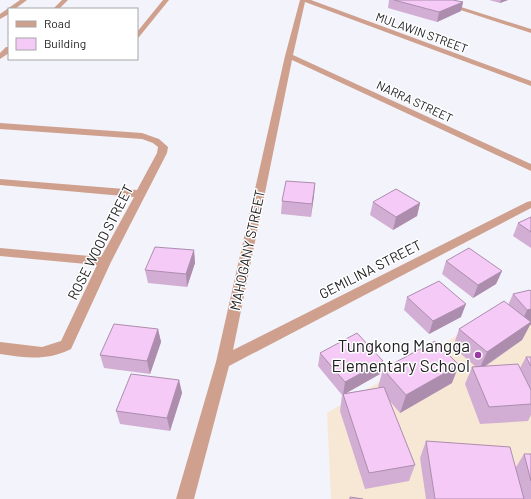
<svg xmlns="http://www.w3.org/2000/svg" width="531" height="499" font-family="Barlow,sans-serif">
  <rect width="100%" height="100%" fill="#f3f4fb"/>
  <!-- education -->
  <polygon fill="#f6e8d5" points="531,295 531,499 331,499 327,413 523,296"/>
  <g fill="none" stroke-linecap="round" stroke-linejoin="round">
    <!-- minor -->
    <g fill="#cfa08e" fill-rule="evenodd">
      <polygon points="20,0 27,0 15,9 9,9 9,14 0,19 0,14"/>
      <polygon points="62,0 68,0 59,9 53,9"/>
      <polygon points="163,0 169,0 139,37 137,38 137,32"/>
      <polygon points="300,0 311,0 531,81 531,86 305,2 293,55 531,164 531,171 292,60 233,350 527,202 531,201 531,208 229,366 194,499 176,499 216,362 285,56"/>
      <polygon points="430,0 439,0 531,29 531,33"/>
      <polygon points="6,47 9,47 9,53 0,59 0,53"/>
      <path d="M0 123 142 133 159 139 168 147 167 153 111 262 71 349C47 361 26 358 0 354V342L42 347 61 341 97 265 0 256V248L101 257 134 197 0 185V179L137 190 157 153 158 147 153 143 142 139 0 129Z"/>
    </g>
  </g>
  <!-- wall -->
  <g fill="#d3aed4">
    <polygon points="389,0 453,0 463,2 461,11 437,22 388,8"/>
    <polygon points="489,0 508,0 500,3"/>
    <polygon points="315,183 311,217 281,214 282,201"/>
    <polygon points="373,202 420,203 417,216 393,230 370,215"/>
    <polygon points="531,217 531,248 513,236 518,223"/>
    <polygon points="194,250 195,263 187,287 148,283 145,270"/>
    <polygon points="446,261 502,271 496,284 473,298 442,274"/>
    <polygon points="531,291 531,325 530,325 522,340 486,366 520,368 526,357 531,357 531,415 528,421 480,424 465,384 472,367 475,366 453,347 459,329 508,305 513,294"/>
    <polygon points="407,297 461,317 429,334 404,310"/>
    <polygon points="158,329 161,342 150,374 104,368 100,355"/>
    <polygon points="320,353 383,361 380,374 346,393 379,388 378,387 383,369 452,383 400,413 388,399 415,465 409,481 365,489 340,411 342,395 318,366"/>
    <polygon points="179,380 182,393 170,431 120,424 116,411"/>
    <polygon points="426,441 516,467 524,454 531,454 531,499 426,499 420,458"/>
  </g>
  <!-- shaded-wall -->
  <g fill="#ac8dad">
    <polygon points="501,0 508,0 500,3"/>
    <polygon points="463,2 461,11 437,22 439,12"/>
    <polygon points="315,183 314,196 311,217 312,204"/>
    <polygon points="420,203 417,216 393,230 396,217"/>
    <polygon points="194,250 195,263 187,287 186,274"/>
    <polygon points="502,271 496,284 473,298 478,285"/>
    <polygon points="466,304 461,317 429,334 433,321"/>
    <polygon points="531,309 531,325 530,325 522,340 479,370 487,352 519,328 527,310"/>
    <polygon points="158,329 161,342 150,374 147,361"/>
    <polygon points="383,361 380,374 343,395 345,382"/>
    <polygon points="459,365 452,383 400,413 406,395"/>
    <polygon points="179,380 182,393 170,431 167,418"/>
  </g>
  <!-- building -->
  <g fill="#f5caf7" stroke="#ac8dad">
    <polygon points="394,0 453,0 463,2 439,12"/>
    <polygon points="286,181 315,183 312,204 282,201"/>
    <polygon points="396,189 420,203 396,217 373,202"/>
    <polygon points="531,217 531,232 518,223"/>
    <polygon points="155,247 194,250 186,274 145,270"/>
    <polygon points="469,248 502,271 478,285 446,261"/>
    <polygon points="439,281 466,304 433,321 407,297"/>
    <polygon points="530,290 531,291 531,309 527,310 513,294"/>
    <polygon points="504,301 531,322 487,352 459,329"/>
    <polygon points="114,324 158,329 147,361 100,355"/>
    <polygon points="357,333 383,361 345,382 320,353"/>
    <polygon points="435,341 459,365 406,395 383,369"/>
    <polygon points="526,357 531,357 531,366"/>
    <polygon points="518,364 531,390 531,404 489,407 472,367"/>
    <polygon points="131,374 179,380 167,418 116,411"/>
    <polygon points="384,387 415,465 369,473 343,394"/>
    <polygon points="426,441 510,447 524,499 435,499"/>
    <polygon points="524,454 531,454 531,481"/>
    <polygon points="350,497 363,499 350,499"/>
  </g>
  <!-- markers -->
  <circle fill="#993aa3" stroke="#fff" stroke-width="1.5" cx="478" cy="355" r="4"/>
  <g text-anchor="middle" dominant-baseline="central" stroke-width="3" stroke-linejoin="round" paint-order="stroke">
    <!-- far-street labels -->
    <g font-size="12" fill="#212124" stroke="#fff">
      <text transform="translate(422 32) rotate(20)">MULAWIN STREET</text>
      <text transform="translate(415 101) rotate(25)">NARRA STREET</text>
    </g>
    <!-- street labels -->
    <g font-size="14" fill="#212124" stroke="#fff">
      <text transform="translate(100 242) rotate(-63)">ROSE WOOD STREET</text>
      <text transform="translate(247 250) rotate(-78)">MAHOGANY STREET</text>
      <text transform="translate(370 269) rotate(-27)">GEMILINA STREET</text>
    </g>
    <!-- near-poi labels -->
    <g font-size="17" fill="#212124" stroke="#fff" text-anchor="end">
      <text x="470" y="345">Tungkong Mangga<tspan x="470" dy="20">Elementary School</tspan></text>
    </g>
  </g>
  <!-- legend -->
  <rect x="8" y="8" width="130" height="52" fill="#ffffff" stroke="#a6a6a7"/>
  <rect x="16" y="21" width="20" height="6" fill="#cfa08e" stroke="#a6a6a7"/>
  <text x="44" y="28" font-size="12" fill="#212124">Road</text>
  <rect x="16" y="38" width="20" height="12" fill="#f5caf7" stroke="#a6a6a7"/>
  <text x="44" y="48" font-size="12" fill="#212124">Building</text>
</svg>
